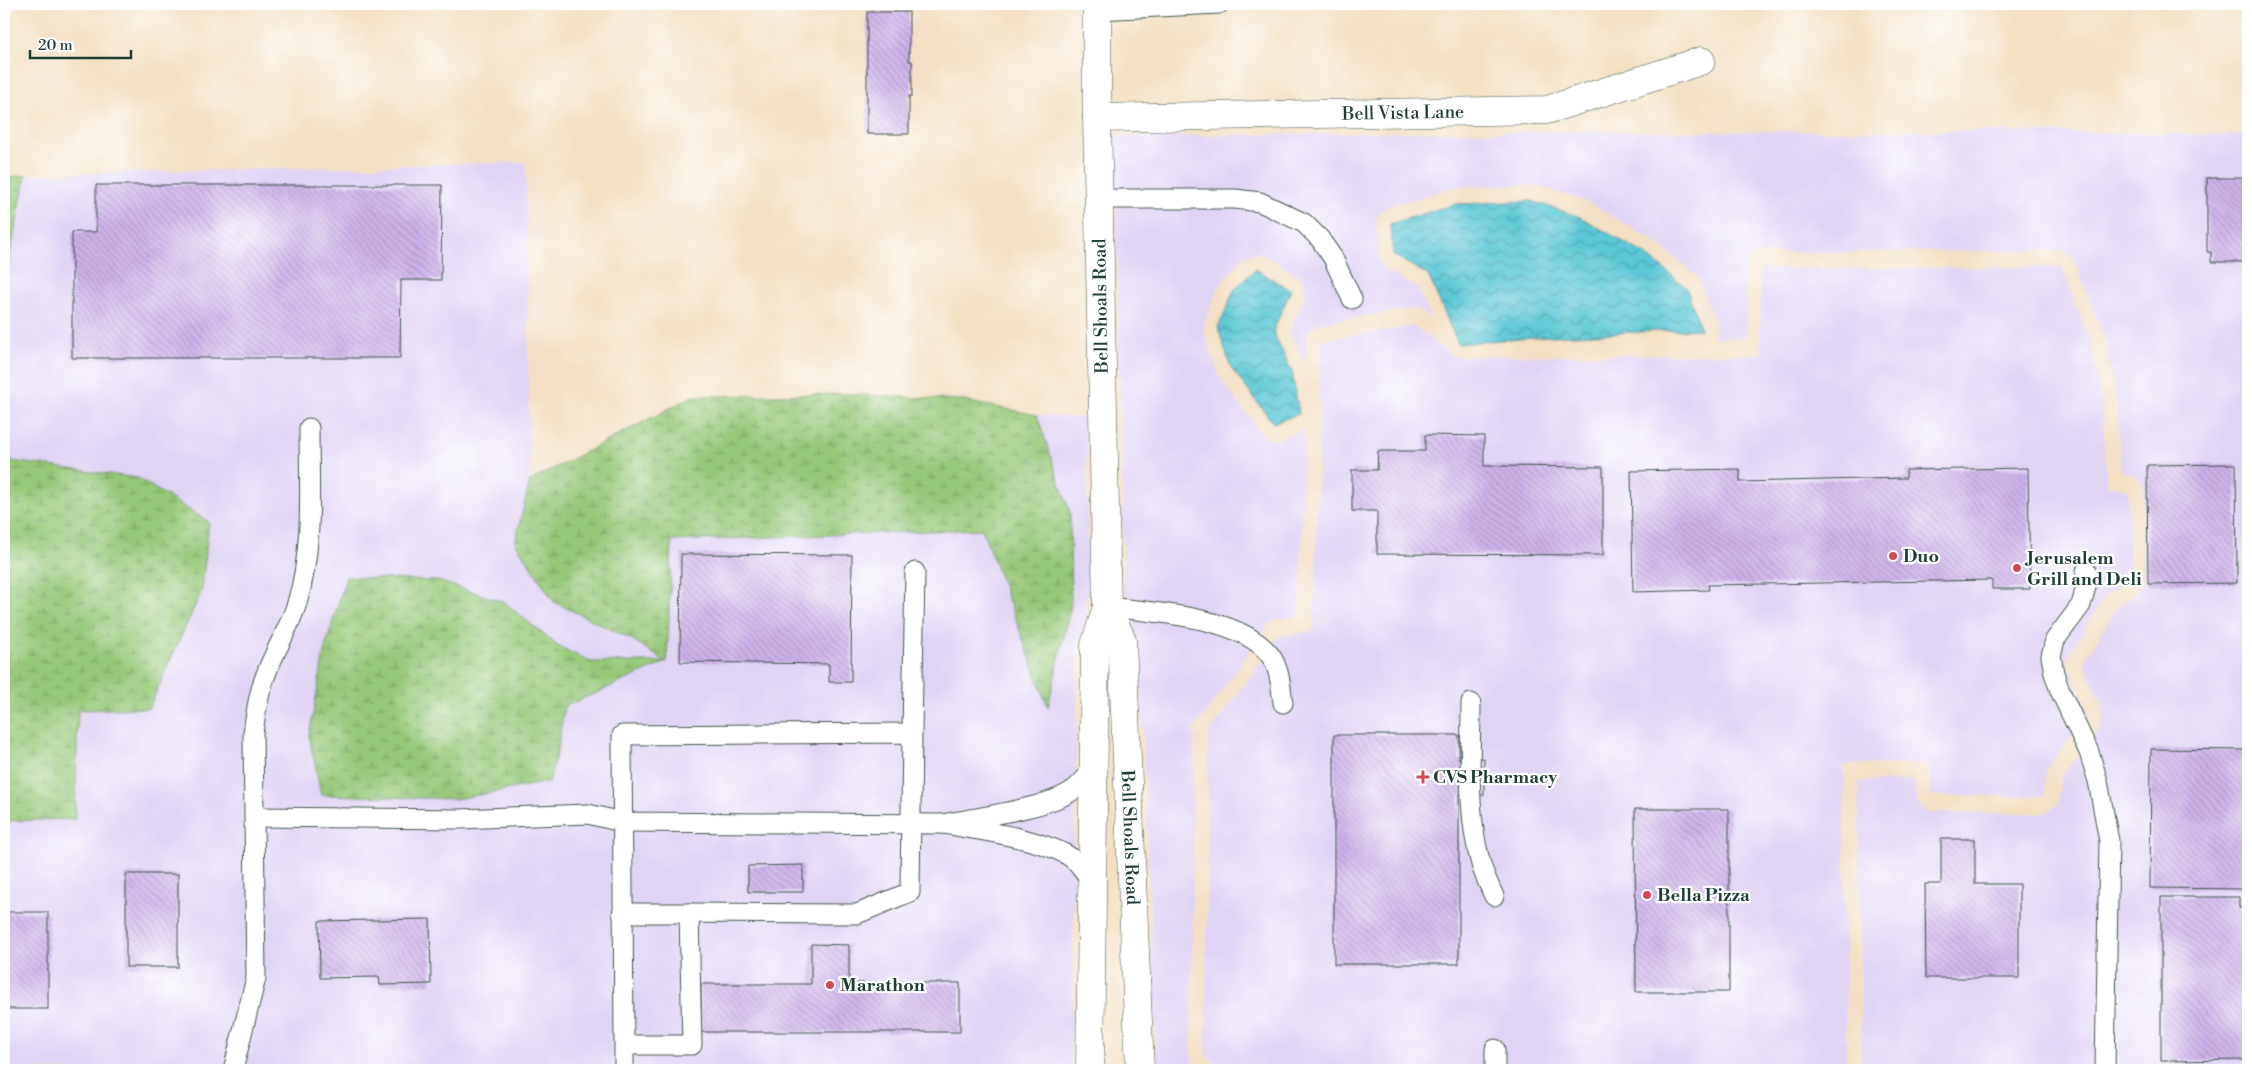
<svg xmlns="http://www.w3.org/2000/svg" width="2252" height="1074" font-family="'Libre Bodoni',serif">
  <defs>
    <pattern id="wetland-marsh" width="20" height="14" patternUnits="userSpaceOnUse" patternTransform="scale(1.25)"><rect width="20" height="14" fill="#97c878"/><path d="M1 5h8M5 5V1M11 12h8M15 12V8" fill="none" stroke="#7ba463"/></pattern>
    <pattern id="water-waves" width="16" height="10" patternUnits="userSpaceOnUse" patternTransform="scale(1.25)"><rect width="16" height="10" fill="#5cc8d5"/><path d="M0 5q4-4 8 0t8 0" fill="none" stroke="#4ba4ae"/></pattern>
    <pattern id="building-back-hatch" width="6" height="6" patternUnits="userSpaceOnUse" patternTransform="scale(1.25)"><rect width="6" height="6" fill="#ceb2ea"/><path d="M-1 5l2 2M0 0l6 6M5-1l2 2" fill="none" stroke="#a792be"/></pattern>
  </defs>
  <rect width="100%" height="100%" fill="#fff"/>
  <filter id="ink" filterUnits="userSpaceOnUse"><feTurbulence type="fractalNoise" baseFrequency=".02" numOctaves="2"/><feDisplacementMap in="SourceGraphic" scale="10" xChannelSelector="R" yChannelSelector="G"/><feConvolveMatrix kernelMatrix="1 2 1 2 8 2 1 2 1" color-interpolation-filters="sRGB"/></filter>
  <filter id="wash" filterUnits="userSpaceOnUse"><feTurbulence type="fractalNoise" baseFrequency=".0096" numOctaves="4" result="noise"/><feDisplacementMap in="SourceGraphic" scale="20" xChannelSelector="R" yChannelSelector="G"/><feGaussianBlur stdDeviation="1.12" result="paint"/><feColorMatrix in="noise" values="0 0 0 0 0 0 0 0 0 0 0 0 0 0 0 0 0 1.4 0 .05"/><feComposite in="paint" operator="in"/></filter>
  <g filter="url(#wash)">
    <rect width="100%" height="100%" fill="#f3e0c4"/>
    <!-- built -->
    <g fill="#e0d4f4" fill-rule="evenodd">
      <polygon points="1966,131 2248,135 2248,1070 1861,1070 1859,782 1915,781 1917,803 1923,810 1931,813 2044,813 2052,810 2058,803 2061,776 2101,728 2104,719 2103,708 2084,662 2116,608 2137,592 2143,583 2143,484 2136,475 2121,471 2117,404 2106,343 2073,256 2062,250 1756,253 1748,259 1745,269 1746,337 1714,338 1715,324 1698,277 1651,239 1587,202 1536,185 1455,187 1386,207 1378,214 1376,219 1379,263 1386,271 1417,287 1431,318 1418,309 1412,309 1319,323 1310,329 1307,334 1305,364 1290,331 1306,293 1304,282 1298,275 1262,254 1253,252 1244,256 1221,283 1205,321 1203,330 1220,378 1265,438 1274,440 1304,430 1300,616 1277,619 1268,625 1194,730 1191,1054 1193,1063 1200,1070 1157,1070 1139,640 1126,606 1129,596 1124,593 1115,137 1405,132"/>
      <path d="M526 162 530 481 515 542 633 640 667 662 671 541 982 529 1048 706 1071 605 1070 513 1037 415 1086 418 1089 596 1083 599 1088 609 1078 645 1071 1070H4V821L75 819 78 710 138 478 4 460V286L26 175ZM504 602 558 646 591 662H666L564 707Z"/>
      <polygon points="2062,267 2091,346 2102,405 2107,485 2128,489 2129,578 2105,596 2066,660 2090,716 2046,768 2044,796 1931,796 1929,764 1844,765 1846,1070 1223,1070 1206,1054 1208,735 1279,636 1314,631 1321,340 1414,326 1453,356 1761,354 1760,269"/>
    </g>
    <!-- wetland -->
    <g fill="url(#wetland-marsh)" stroke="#5b8256">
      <polygon points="26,175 4,286 4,178"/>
      <polygon points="849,394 959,400 1037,415 1070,513 1071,605 1048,707 982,529 672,541 667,662 564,707 559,743 549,782 456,799 321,795 309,735 325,648 346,577 438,581 504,602 558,646 591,662 666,662 633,640 554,602 515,542 530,481 693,396"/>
      <polygon points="4,460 138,478 209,522 202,590 149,708 78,710 75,819 4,821"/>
    </g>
    <!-- water -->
    <g fill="url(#water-waves)" stroke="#3e8284">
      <polygon points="1532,201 1580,217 1645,254 1686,287 1701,329 1532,337 1458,344 1428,275 1393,255 1390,224 1455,204"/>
      <polygon points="1255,269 1291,290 1273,331 1292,372 1299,414 1273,423 1231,368 1218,328 1234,290"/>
    </g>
    <g id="blocks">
      <!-- building -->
      <g fill="url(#building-back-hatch)">
        <polygon points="867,12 909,12 909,61 912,61 912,96 909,96 909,134 867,134"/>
        <polygon points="2207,178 2248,178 2248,262 2211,262 2211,252 2207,252"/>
        <polygon points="96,185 442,185 441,280 401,280 400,358 72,358 72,232 96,232"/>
        <polygon points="1425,435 1484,436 1484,466 1603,467 1603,555 1377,554 1377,511 1352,511 1352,470 1377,470 1378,451 1425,451"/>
        <polygon points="2236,464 2237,583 2148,584 2147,465"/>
        <polygon points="2028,468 2030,589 1992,589 1992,580 1708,585 1709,590 1633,592 1631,471 1740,469 1740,482 1906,478 1906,470"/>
        <polygon points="681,554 852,555 851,682 829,682 829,664 680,662"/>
        <polygon points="1334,735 1459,735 1459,759 1484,758 1484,795 1459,795 1459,964 1334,964"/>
        <polygon points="2151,749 2248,750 2248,889 2150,888"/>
        <polygon points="1635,809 1729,809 1729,992 1636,992"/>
        <polygon points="1941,839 1975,839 1975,884 2019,884 2019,978 1926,978 1925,884 1941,884"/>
        <polygon points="803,865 803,892 748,892 748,866"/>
        <rect x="126" y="874" width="52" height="93"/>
        <polygon points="2161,897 2239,897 2239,908 2247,908 2247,1060 2161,1061"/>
        <rect x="4" y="912" width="44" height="97"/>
        <polygon points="430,919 431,984 380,985 379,977 320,978 319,921"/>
        <polygon points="811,944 849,945 849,983 960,983 960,1032 701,1032 701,984 811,984"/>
      </g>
    </g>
  </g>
  <g filter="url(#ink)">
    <use href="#blocks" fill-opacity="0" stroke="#3f554a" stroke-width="1"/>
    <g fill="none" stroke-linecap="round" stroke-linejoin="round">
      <defs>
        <g id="lane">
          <polyline points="1097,10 1219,4"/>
          <polyline points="1099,199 1235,199 1260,202 1304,223 1320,239 1333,258 1352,299"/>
          <polyline points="2086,571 2086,587 2081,605 2055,640 2051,656 2054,673 2060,691 2089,752 2098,781 2109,841 2105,1070"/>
          <path d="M1107 607C1152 612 1240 616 1270 655 1280 668 1281 688 1283 703"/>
          <path d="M1471 703C1471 755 1466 813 1481 864 1484 875 1489 885 1494 896"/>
          <polyline points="912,733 915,572"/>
          <polyline points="254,817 460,819 588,814 621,822 943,824"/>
          <path d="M1092 883C1086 874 1081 865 1073 859 1047 839 977 830 943 824 976 817 1045 809 1072 791 1081 785 1087 776 1094 768"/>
          <polyline points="622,913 689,913"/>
          <polyline points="624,1045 692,1045 689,913 857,914 910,892 912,733 622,735 624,1045 624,1070"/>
          <path d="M233 1070 256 978 253 733C256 711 259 690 268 669 277 647 290 626 297 603 314 547 309 486 309 428"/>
          <polyline points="1495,1070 1495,1049"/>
        </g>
        <g id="street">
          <path id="s1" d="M1097 118 1547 110 1701 61"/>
        </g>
        <g id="secondary">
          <path id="s2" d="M1107 607 1122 640 1140 1070"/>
          <polyline points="1090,1070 1095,645 1107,607 1097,118 1097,4"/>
        </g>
      </defs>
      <!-- lane casing -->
      <use href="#lane" stroke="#3f554a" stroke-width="21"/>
      <!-- street casing -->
      <use href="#street" stroke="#3f554a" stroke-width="29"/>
      <!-- secondary casing -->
      <use href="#secondary" stroke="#3f554a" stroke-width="29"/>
      <!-- lane -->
      <use href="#lane" stroke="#fff" stroke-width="19"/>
      <!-- street -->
      <use href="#street" stroke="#fff" stroke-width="28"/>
      <!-- secondary -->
      <use href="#secondary" stroke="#fff" stroke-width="28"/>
    </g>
  </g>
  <!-- markers -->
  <g fill="#d1495b" stroke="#fff" stroke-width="2">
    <circle cx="1893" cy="556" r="5"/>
    <circle cx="2017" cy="568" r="5"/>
    <path d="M1420.5 769.5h5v5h5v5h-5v5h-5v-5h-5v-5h5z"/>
    <circle cx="1647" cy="895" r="5"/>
    <circle cx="830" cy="985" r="5"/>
  </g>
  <g text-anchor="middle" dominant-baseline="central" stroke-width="4.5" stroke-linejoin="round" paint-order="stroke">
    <!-- street labels -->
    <g font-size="18" fill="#1f3d34" stroke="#fff">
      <text stroke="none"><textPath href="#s1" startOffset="306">Bell Vista Lane</textPath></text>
      <text transform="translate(1101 306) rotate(-91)">Bell Shoals Road</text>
      <text stroke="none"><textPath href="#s2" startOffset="234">Bell Shoals Road</textPath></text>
    </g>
    <!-- poi labels -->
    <g font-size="18" font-weight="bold" fill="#1f3d34" stroke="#fff" text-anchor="start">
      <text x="1903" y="556">Duo</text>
      <text x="2027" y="558">Jerusalem<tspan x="2027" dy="21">Grill and Deli</tspan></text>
      <text x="1433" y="777">CVS Pharmacy</text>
      <text x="1657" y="895">Bella Pizza</text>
      <text x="840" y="985">Marathon</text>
    </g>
  </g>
  <!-- margin -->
  <rect width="2252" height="1074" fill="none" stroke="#fff" stroke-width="20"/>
  <!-- scale -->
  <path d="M30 50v8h101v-8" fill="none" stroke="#1f3d34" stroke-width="2.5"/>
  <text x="38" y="50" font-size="15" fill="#1f3d34" stroke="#ffffff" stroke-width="4" paint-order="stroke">20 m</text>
</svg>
